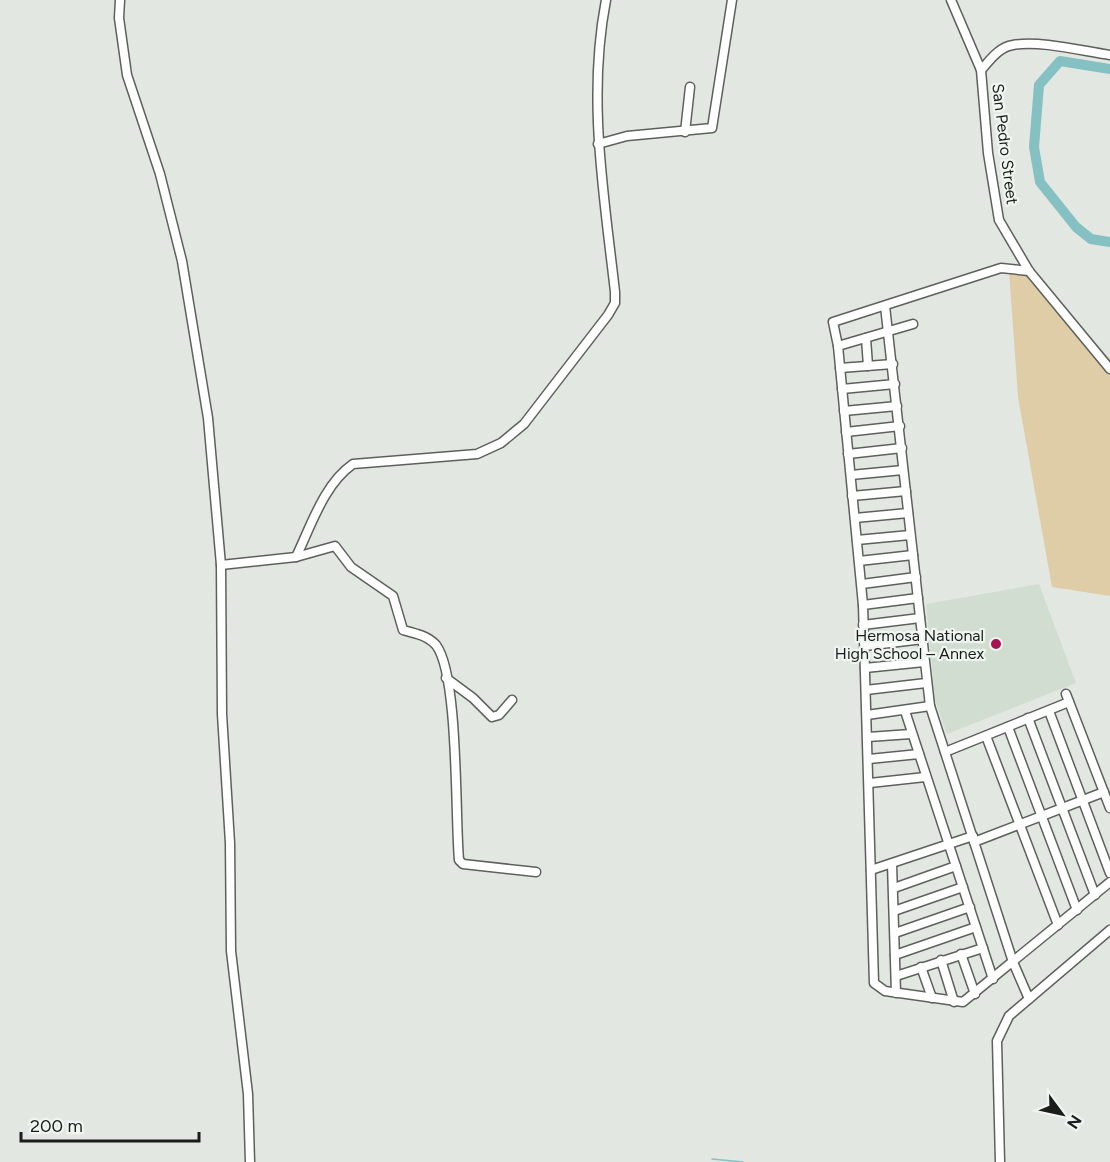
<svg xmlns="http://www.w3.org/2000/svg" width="1110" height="1162" font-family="Figtree,sans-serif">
  <rect width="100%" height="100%" fill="#e2e7e1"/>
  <!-- built -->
  <polygon fill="#d2ddd1" points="1039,584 1076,683 947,734 935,700 926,604"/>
  <!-- green -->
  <polygon fill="#decda6" points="1009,270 1026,271 1110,359 1110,596 1052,587 1018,397"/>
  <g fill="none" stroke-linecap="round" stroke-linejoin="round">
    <!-- stream -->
    <polyline stroke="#85c0c2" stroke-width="1.5" points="712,1159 743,1162"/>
    <!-- river -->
    <polyline stroke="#85c0c2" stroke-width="10" points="1110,69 1060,61 1039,85 1034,147 1040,182 1076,227 1091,239 1110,242"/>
    <defs>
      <g id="minor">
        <polyline points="120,0 119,18 127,75 160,174 182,261 208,418 221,565 222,714 230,843 231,951 248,1094 250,1162"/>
        <polyline points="951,0 981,70 988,153 999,220 1029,271 1110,369"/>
        <path d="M981 70C990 60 999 47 1013 45 1040 40 1082 51 1110 55"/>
        <polyline points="685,132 690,87"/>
        <polyline points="598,144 627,136 712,128 732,0"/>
        <polyline points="1029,271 1001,268 833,322 838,346 863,605 874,983 885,991 963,1002 1110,882"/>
        <polyline points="885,306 930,706 1013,962 1029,999"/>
        <polyline points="866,338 868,366"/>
        <polyline points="838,346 913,324"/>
        <polyline points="840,368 893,364"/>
        <polyline points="842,389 895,384"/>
        <polyline points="844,411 897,406"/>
        <polyline points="846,432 900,426"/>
        <polyline points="848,454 902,448"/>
        <polyline points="851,475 903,470"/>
        <polyline points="852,496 906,491"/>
        <polyline points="855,518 908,513"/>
        <polyline points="857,540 910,535"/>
        <path d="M296 557 335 546 351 567 393 596 403 630C415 633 428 636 436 645 459 675 455 817 459 860L463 864 536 872"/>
        <polyline points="859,561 913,555"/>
        <path d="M221 565 296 557C311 526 324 484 353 464L477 454 501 443 524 424 608 315 615 303V292C604 194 587 98 606 0"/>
        <polyline points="862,584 916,577"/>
        <polyline points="863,605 918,598"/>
        <polyline points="863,625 920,618"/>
        <polyline points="865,646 923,639"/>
        <polyline points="865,668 924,662"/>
        <polyline points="446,678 473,698 492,717 499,715 512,700"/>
        <polyline points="866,690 926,683"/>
        <polyline points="1066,694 1110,808"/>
        <polyline points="905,711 993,979"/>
        <polyline points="1049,711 1110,873"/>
        <polyline points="867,715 930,706"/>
        <polyline points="1028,718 1095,895"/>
        <polyline points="1008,727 1077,910"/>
        <polyline points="986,736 1058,925"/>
        <polyline points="868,737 911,734"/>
        <polyline points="945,752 1069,702"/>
        <polyline points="869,759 919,754"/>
        <polyline points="870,783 925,777"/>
        <polyline points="974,842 1104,792"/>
        <polyline points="892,864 896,993"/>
        <polyline points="871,870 973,836"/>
        <polyline points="894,888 956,866"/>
        <polyline points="894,911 963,887"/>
        <polyline points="895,933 970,907"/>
        <polyline points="961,954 975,994"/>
        <polyline points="895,955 976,927"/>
        <polyline points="941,960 954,1002"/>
        <polyline points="921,967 932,998"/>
        <polyline points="896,976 983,948"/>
        <polyline points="1000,1162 997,1041 1009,1016 1110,930"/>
      </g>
    </defs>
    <!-- minor casing -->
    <use href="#minor" stroke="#5d615c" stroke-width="11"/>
    <!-- minor -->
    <use href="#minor" stroke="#fff" stroke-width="8"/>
  </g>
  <!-- markers -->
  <circle fill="#a51352" stroke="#eff5ef" stroke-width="2" cx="996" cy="644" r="6"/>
  <g text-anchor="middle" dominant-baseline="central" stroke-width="4.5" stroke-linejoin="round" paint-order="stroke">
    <!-- street labels -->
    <g font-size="16" fill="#1b1d1a" stroke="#eff5ef">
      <text transform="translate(1005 144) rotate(83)">San Pedro Street</text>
    </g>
    <!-- poi labels -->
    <g font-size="16" fill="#1b1d1a" stroke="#eff5ef" text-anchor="end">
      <text x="984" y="635">Hermosa National<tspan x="984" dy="18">High School – Annex</tspan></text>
    </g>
  </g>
  <!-- north arrow -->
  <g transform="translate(1062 1114) rotate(123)" stroke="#eff5ef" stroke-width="4.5" paint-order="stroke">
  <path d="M0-4.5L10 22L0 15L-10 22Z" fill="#1b1d1a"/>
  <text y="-9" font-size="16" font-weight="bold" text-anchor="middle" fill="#1b1d1a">N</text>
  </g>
  <!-- scale -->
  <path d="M21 1132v9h178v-9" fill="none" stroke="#1b1d1a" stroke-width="3"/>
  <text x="30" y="1132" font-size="18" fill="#1b1d1a" stroke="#eff5ef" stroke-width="4.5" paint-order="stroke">200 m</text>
</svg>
